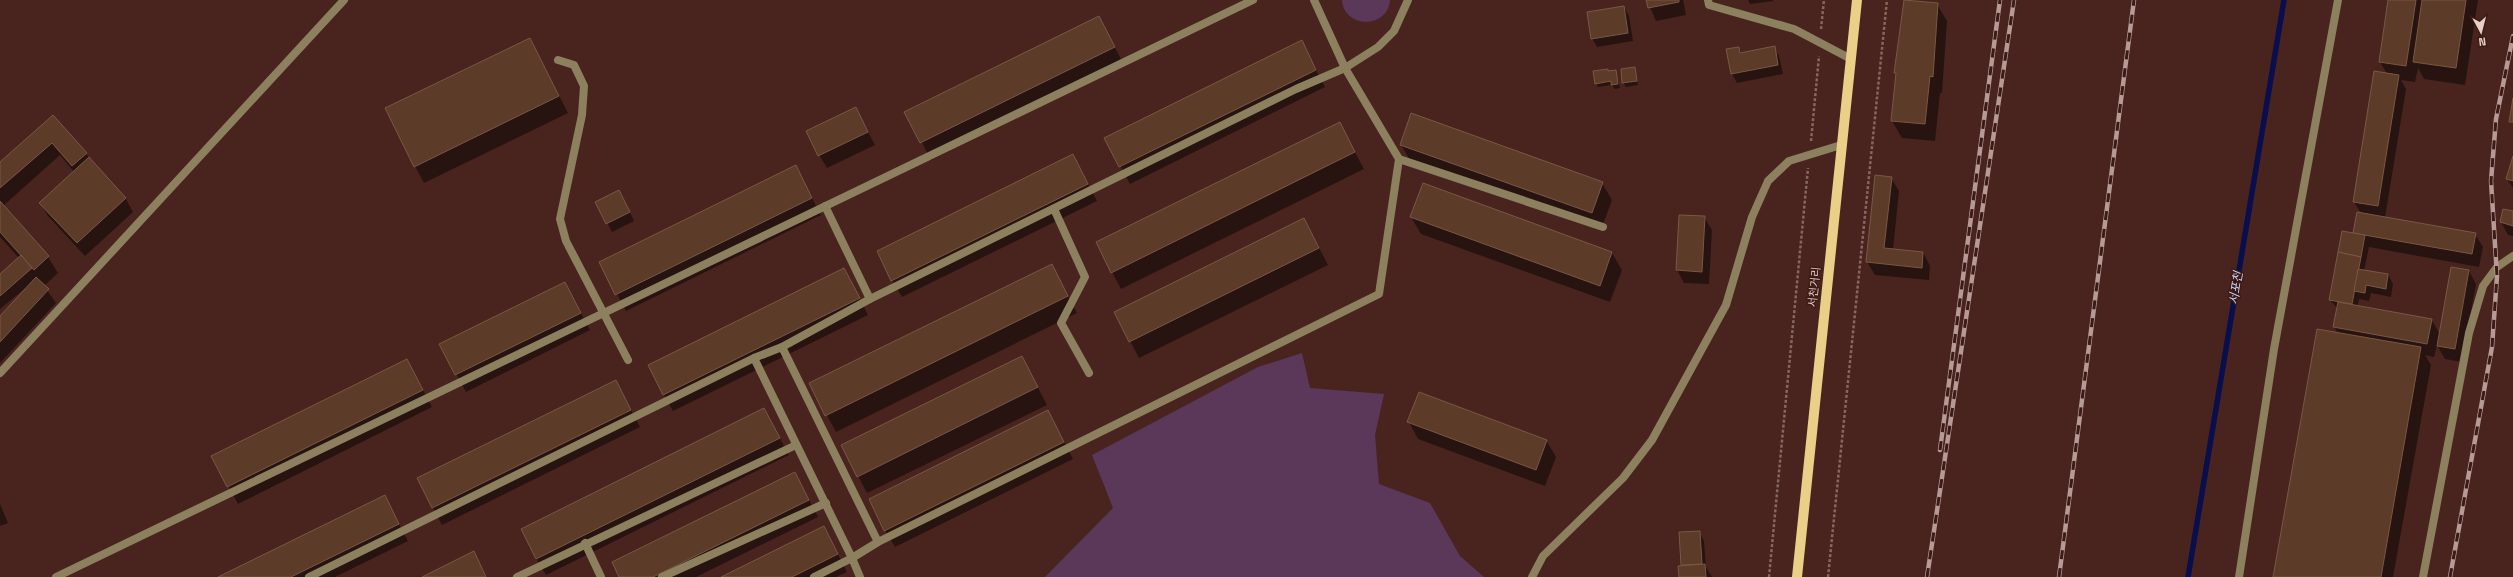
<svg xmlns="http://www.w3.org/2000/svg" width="2513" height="577" font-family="'Space Grotesk','Noto Sans KR',sans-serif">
  <rect width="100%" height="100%" fill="#49241f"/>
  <!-- green -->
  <g fill="#5b3759">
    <path d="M1342 0H1390C1388 29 1344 29 1342 0Z"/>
    <polygon points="1302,353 1310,388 1384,394 1375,435 1379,484 1430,503 1460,556 1484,577 1045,577 1113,508 1092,455 1258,367"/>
  </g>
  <!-- shadow -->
  <g fill="#0007">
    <polygon points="1647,0 1683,0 1686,15 1656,21"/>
    <polygon points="1748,0 1773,0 1773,1 1750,4"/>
    <polygon points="2389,0 2478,0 2465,85 2424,79 2418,68 2415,82 2401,80 2406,89 2385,218 2475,234 2483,247 2479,267 2369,247 2364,271 2388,275 2393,284 2391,297 2371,293 2369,301 2359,299 2358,306 2431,319 2440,334 2469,271 2476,284 2462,362 2445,359 2437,345 2434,357 2425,355 2431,365 2393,577 2274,577 2338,333 2334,327 2338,309 2330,300 2361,213 2354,202 2387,74 2380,62"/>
    <polygon points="1937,4 1947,21 1942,93 1940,93 1935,141 1902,138 1892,121 1901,21"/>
    <polygon points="1624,7 1629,16 1633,41 1597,47 1592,38"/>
    <polygon points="1108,34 1124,65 931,160 906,112"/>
    <polygon points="530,39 568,113 424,183 415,166"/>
    <polygon points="1301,41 1325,87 1130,184 1106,138"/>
    <polygon points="1739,48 1742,54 1774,48 1779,56 1783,74 1737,83 1732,74 1727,50"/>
    <polygon points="1634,68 1638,85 1626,87 1623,82"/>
    <polygon points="1607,70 1609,72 1616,71 1620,88 1615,89 1612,85 1598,87 1596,83"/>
    <polygon points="855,108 875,145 827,168 819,155"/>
    <polygon points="53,117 126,199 133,212 85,256 48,216 40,203 74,172 60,155 3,206 48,257 58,273 44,286 56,303 0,363 0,317 35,280 0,309 0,275 19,258 0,237 0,164"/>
    <polygon points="1339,123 1364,169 1121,289 1112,272"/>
    <polygon points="1401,145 1602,183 1612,200 1601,230 1411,162"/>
    <polygon points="1073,155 1097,201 902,297 892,280"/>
    <polygon points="2513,159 2513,188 2507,179"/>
    <polygon points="795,166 821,215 626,311 600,262"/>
    <polygon points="1891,178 1899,191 1893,250 1923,252 1930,266 1929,280 1875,275 1867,262"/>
    <polygon points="1423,185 1612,253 1622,270 1610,302 1421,234 1411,217"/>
    <polygon points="624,200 634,221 612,232 597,202"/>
    <polygon points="2513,212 2513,236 2508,235 2501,222"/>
    <polygon points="1680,216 1704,217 1712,230 1709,284 1684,283 1677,270"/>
    <polygon points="1304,219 1328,265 1139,358 1130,341"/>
    <polygon points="1051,265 1077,313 836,432 810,384"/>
    <polygon points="844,269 868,315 673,411 664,395"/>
    <polygon points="565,283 590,330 466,392 441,344"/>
    <polygon points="1022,357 1047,405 867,493 858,476"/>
    <polygon points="407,360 432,407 238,504 213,456"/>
    <polygon points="625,398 640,427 442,525 418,479"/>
    <polygon points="764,409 789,455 546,575 536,558"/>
    <polygon points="1048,412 1073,459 895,547 885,530"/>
    <polygon points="1409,422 1546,440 1556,457 1545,486 1418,439"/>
    <polygon points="795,473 818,517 696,577 620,577"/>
    <polygon points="384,496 408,541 335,577 220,577"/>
    <polygon points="0,504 8,523 0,526"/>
    <polygon points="1699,532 1704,541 1706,567 1712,577 1680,577 1683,566 1680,533"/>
    <polygon points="833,545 847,572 836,577 723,577"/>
  </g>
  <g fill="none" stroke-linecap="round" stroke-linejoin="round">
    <!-- stream -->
    <polyline stroke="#090e4d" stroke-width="5.5" points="2188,577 2284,0"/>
  </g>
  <!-- building -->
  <g fill="#5c3b28" stroke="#7b5744">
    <polygon points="1646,0 1679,0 1679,2 1648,8"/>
    <polygon points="1904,0 1938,3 1933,77 1930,76 1925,124 1891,121 1896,73 1894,73"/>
    <polygon points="2388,0 2416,0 2406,66 2379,62"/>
    <polygon points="2422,0 2466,0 2456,68 2413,62"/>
    <polygon points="1624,6 1628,33 1591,39 1587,12"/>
    <polygon points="1099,16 1115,47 920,143 904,112"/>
    <polygon points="530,38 559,96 414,167 385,108"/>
    <polygon points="1302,40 1316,70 1119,167 1104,138"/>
    <polygon points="1775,46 1778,65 1731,74 1726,49 1739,47 1740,53"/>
    <polygon points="1635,67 1637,81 1622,83 1621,69"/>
    <polygon points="1608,69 1608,71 1616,70 1618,84 1611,85 1611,81 1595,84 1593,71"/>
    <polygon points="2374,71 2399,75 2378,206 2353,202"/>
    <polygon points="2513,98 2513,122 2509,122"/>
    <polygon points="856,107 868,132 818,156 806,131"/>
    <polygon points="1411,113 1603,182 1592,213 1400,145"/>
    <polygon points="53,115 87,153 72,166 52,143 0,188 0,162"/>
    <polygon points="1340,122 1355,152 1111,273 1096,242"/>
    <polygon points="1073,154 1088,184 891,281 877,251"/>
    <polygon points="2513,156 2513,181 2506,179"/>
    <polygon points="89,157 126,198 77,243 39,203"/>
    <polygon points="796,165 812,198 615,295 599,262"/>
    <polygon points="1875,175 1892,177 1884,248 1923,252 1922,268 1866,262"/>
    <polygon points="1423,183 1612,252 1600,286 1410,217"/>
    <polygon points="619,190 630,212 606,224 595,202"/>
    <polygon points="0,201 49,256 34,270 0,232"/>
    <polygon points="2503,209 2513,211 2513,226 2500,222"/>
    <polygon points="2357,212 2476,233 2472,254 2353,233"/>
    <polygon points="1679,215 1705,216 1702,272 1676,270"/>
    <polygon points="1304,218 1319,248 1129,342 1114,312"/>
    <polygon points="2342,231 2365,235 2361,257 2338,252"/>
    <polygon points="2338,252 2361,257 2352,304 2329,300"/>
    <polygon points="21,255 32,268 0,296 0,274"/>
    <polygon points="1052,264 1068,296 825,416 809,383"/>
    <polygon points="2451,267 2469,270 2455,349 2437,346"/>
    <polygon points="844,268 860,298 663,395 648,365"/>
    <polygon points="2358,269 2388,274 2386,289 2366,285 2365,293 2354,291"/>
    <polygon points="36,277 49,289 0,342 0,316"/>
    <polygon points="565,282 581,313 455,375 439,344"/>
    <polygon points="2338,302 2432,319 2427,344 2333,327"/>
    <polygon points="2317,329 2421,347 2381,577 2273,577"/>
    <polygon points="1022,356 1038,387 857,477 841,445"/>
    <polygon points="407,359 423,390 227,487 211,456"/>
    <polygon points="616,380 631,410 432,508 417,478"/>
    <polygon points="1419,392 1547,440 1536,470 1407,422"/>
    <polygon points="764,408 780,438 536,559 521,529"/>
    <polygon points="1048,410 1064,442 884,531 869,499"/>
    <polygon points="795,472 809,500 653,577 619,577 612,562"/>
    <polygon points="385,495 399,524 291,577 218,577"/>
    <polygon points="824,526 838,554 792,577 721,577"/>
    <polygon points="1700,531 1702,564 1681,565 1679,532"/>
    <polygon points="474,551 486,577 422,577"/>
    <polygon points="1705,564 1706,577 1679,577 1678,566"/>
  </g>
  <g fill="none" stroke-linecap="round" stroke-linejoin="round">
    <!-- path -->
    <g stroke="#866661" stroke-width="2.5" stroke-dasharray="3 2" stroke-linecap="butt">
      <polyline points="1821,29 1824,0"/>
      <polyline points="1811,141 1819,56"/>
      <polyline points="1769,577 1808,168"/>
      <polyline points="1828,577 1887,0"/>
    </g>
    <!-- service -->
    <g stroke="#8c805e" stroke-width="8">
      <polyline points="1708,0 1709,5 1794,29 1851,59"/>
      <polyline points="558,60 574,65 584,86 582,115 560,219 566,241 628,360"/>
      <polyline points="1399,159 1603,227"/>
      <polyline points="825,206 870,299"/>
      <polyline points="1054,209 1085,277 1061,323 1089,373"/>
      <polyline points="782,347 870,299 1296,89 1345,68 1314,0"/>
      <polyline points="585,543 601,577"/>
      <polyline points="56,577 1253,0"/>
      <polyline points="309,577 754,358"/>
      <polyline points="517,577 796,445"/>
      <polyline points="662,577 826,503"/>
      <polyline points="814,577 852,558 754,358 782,347 878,542"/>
      <polyline points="860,577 852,558 878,542 1379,294 1399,159 1345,68 1378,47 1394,31 1408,0"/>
      <polyline points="1532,577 1543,556 1623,478 1652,440 1726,305 1752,217 1768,181 1789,161 1841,145"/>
      <polyline points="2239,577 2274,349 2338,0"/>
      <polyline points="2423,577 2469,333 2483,286 2497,267 2513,256"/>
    </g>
    <!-- tertiary -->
    <polyline stroke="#8c805e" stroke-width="8" points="0,373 344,0"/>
    <!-- primary -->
    <polyline stroke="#eacf88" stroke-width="10" points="1797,577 1857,0"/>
    <defs>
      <g id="rail">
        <polyline points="1940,450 2000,0"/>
        <polyline points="1927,577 2014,0"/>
        <polyline points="2059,577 2134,0"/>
        <polyline points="2450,577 2492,347 2497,276 2491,181 2496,119 2513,36"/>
      </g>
    </defs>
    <!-- rail casing -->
    <use href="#rail" stroke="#b69a95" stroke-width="4.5"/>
    <!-- rail -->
    <use href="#rail" stroke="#3e1a15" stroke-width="3" stroke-dasharray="9" stroke-linecap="butt"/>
  </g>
  <g text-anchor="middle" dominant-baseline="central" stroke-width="3" stroke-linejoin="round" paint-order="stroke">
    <!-- street labels -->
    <g font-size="11" fill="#e6cec9" stroke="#3e1a15">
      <text transform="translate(1814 287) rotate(-84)">서천거리</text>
    </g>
    <!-- water labels -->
    <g font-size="12" font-style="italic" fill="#c6d4fb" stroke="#3e1a15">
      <text transform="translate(2236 288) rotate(-81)">서포천</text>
    </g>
  </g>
  <!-- north arrow -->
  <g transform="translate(2481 32) rotate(173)" stroke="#3e1a15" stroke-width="3" paint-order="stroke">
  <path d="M0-3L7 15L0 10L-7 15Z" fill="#e6cec9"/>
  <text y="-6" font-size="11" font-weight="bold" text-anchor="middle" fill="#e6cec9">N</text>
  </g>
</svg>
